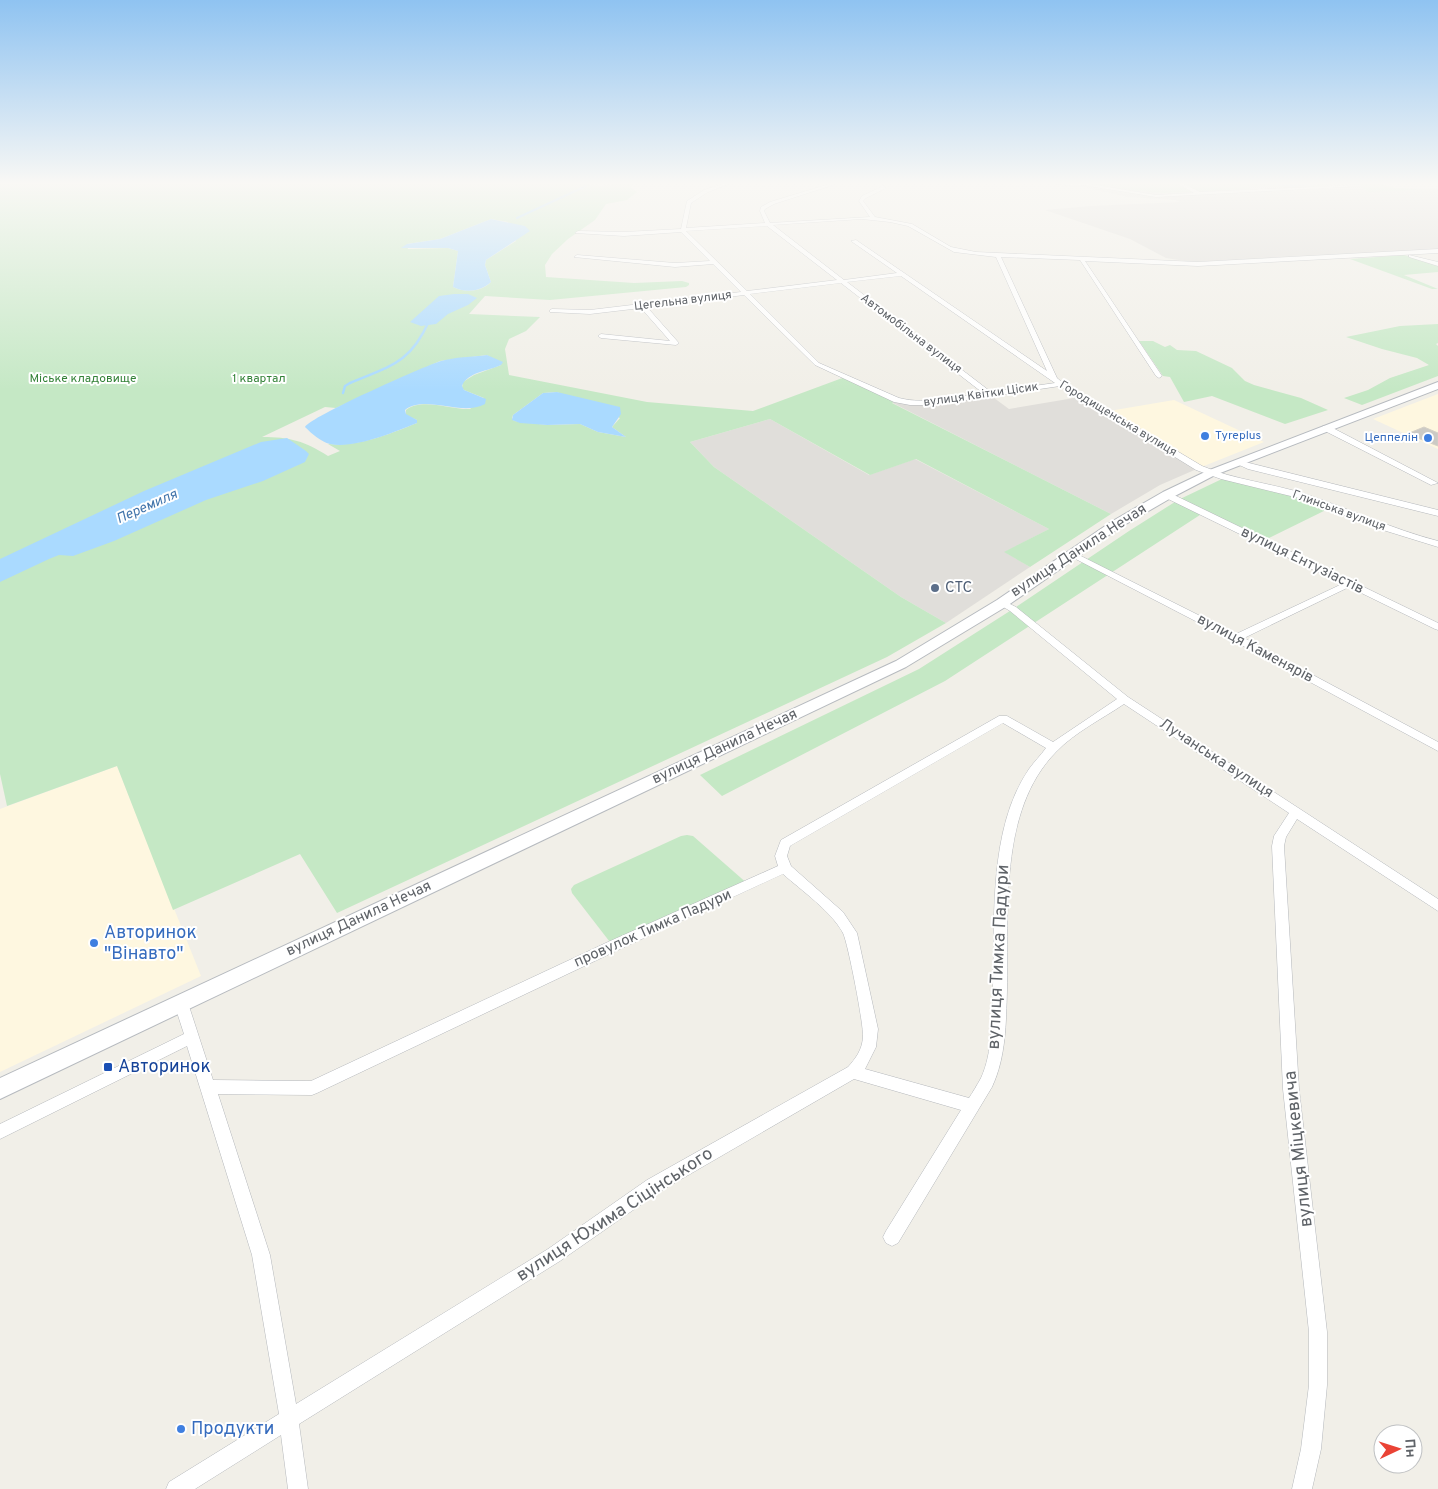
<svg xmlns="http://www.w3.org/2000/svg" width="1438" height="1489" font-family="Overpass,sans-serif">
  <rect width="100%" height="100%" fill="#f1efe8"/>
  <!-- commercial -->
  <g fill="#fef7e0">
    <polygon points="1438,394 1438,449 1373,419"/>
    <polygon points="1174,400 1264,442 1199,468 1103,412"/>
    <polygon points="117,766 201,976 0,1072 0,809"/>
  </g>
  <!-- industrial -->
  <g fill="#e0deda">
    <polygon points="1264,182 1354,183 1369,192 1438,189 1438,250 1192,262 1166,258 1130,239 1045,210 1091,206 1180,202 1176,200 1128,197 1074,185 1080,184 1164,193 1249,189 1248,187 1323,187 1326,183 1284,187 1267,184"/>
    <polygon points="990,395 1009,409 1080,397 1199,468 1160,485 1111,514 891,402 897,400 910,403"/>
    <polygon points="770,419 869,475 915,459 1049,529 1005,552 1030,567 946,623 901,597 714,467 690,442"/>
  </g>
  <!-- green -->
  <g fill="#c5e8c5" fill-rule="evenodd">
    <path d="M0 182H579L577 183 604 186 620 182H637L630 187 637 192 627 200 606 204 595 220 568 239 552 254 545 265 546 277 634 283 682 281 689 283V285L686 287 550 300 485 296 469 314 540 317 526 331 509 339 505 349 509 375 647 402 753 411 845 377 897 400 892 403 1111 514 1030 567 1004 552 1049 529 916 459 870 475 770 419 690 442 714 467 901 597 946 623 887 657 337 913 300 854 173 910 117 766 7 806 0 774ZM491 219 508 222 516 241 486 260 485 265 491 282C482 292 464 293 453 287L458 251 448 248 408 249 407 244 440 239ZM487 355 501 365 474 375 463 382 462 388 464 390 484 398 470 409C451 410 422 397 406 410V415L417 420V423C390 434 358 447 328 444L340 451 328 456C305 441 290 437 262 437L325 407 336 408 440 361ZM557 392 620 418 612 427 626 437 598 432 580 424 547 425 514 421 512 418 513 415 543 393Z"/>
    <path d="M1044 182H1264L1267 184C1287 187 1307 187 1327 183L1326 182H1376L1394 188 1438 189 1369 192 1354 183H1333L1323 187H1249L1251 189 1164 193Z"/>
    <polygon points="1404,255 1438,265 1438,272 1404,275 1438,289 1432,289 1350,259"/>
    <polygon points="1438,324 1438,343 1436,344 1438,346 1438,376 1362,405 1344,398 1368,390 1390,378 1429,365 1417,358 1382,349 1346,337 1400,326"/>
    <polygon points="1139,341 1153,341 1165,347 1170,345 1177,350 1196,351 1232,368 1245,381 1254,385 1301,398 1328,410 1285,424 1212,396 1184,402 1170,377 1163,376"/>
    <polygon points="1224,478 1290,492 1332,507 1261,542 1203,513 945,681 722,796 700,775 919,669 1013,609 1129,531 1178,500"/>
    <polygon points="687,835 693,836 749,885 613,946 572,893 571,889 574,885 681,836"/>
  </g>
  <!-- water -->
  <g fill="#aadaff">
    <polygon points="1264,182 1326,182 1327,183 1292,187 1267,184"/>
    <path d="M491 219 525 226 530 231 486 260 485 265 491 282C481 292 464 293 453 287L458 251 448 248H401L407 244 440 239Z"/>
    <polygon points="454,294 468,294 477,298 468,305 448,314 436,324 421,326 410,322 439,296"/>
    <path d="M487 355 503 362 501 365C489 371 467 372 462 386L464 390 486 399 485 404C461 417 426 394 405 410L406 414 417 420V423C394 432 355 449 330 444 321 442 311 433 305 427 310 417 424 366 441 361 455 357 472 357 487 355Z"/>
    <polygon points="557,392 620,407 621,414 612,427 626,437 598,432 580,424 547,425 520,423 512,420 513,415 543,393"/>
    <polygon points="287,438 306,451 309,454 305,462 263,481 206,500 114,541 73,556 59,555 49,559 0,582 0,559 144,491 261,442"/>
  </g>
  <g fill="none" stroke-linecap="round" stroke-linejoin="round">
    <!-- stream-far1 -->
    <polyline stroke="#aadaff" stroke-width="2" points="517,218 586,186"/>
    <!-- stream -->
    <path stroke="#aadaff" stroke-width="2.5" d="M343 393 345 386 350 383C390 366 410 364 429 321"/>
  </g>
  <!-- building -->
  <polygon fill="#cccac5" stroke="#d6d1c6" points="1424,427 1438,433 1438,446 1407,434"/>
  <g fill="none" stroke-linecap="round" stroke-linejoin="round">
    <defs>
      <g id="street">
        <path d="M729 182H734L708 192 691 203 686 228 765 223 760 211 761 207 770 202 836 182H842L774 204 765 209 764 211 770 223 870 217 859 201 862 196 881 187 875 182H879L886 188 866 198 863 201 875 217 912 224 951 247 976 252 1198 262 1438 249V253L1198 266 1085 261 1162 376 1159 378 1156 376 1080 260 1001 257 1057 378 1063 383 1202 466C1235 480 1271 483 1305 494 1350 509 1392 529 1438 541V547L1383 530 1299 498 1221 479 1196 470 1060 386 932 405H910L894 402 815 365 744 295 647 307 678 342 679 343 676 345 601 338 598 336 601 334 670 341 641 308 590 314 550 312V310L552 309 590 310 741 292 713 264 675 267 574 257 577 255 675 263 710 261 681 232 624 236 575 233 578 231 624 232 681 229 687 201 704 190ZM862 219 890 222 908 226 954 252 996 257 1047 371 856 240 851 241 897 273 844 280 773 225ZM767 226 837 280 747 291 686 231ZM901 276 1055 383 991 392 847 282ZM841 283 983 393C956 397 927 405 899 398L819 363 750 294Z"/>
        <polygon points="1042,182 1083,183 1156,195 1194,193 1175,182 1180,182 1200,192 1359,185 1361,186 1156,197 1083,185 1074,186"/>
        <polygon points="1409,255 1438,262 1438,266 1409,257"/>
        <polygon points="1323,426 1329,426 1438,483 1431,485 1323,430"/>
        <polygon points="1237,460 1438,510 1438,516 1248,469 1237,464"/>
        <polygon points="1164,493 1170,493 1438,623 1438,630 1435,629 1349,587 1244,638 1438,742 1438,751 1232,640 1066,554 1067,552 1073,552 1236,634 1342,584 1164,497"/>
        <path d="M1002 600 1016 607 1128 697 1438 899V911L1297 819 1286 837 1284 846 1299 1089 1327 1332V1385L1321 1449 1312 1489H1292L1301 1449 1309 1385V1332L1283 1089 1272 846 1274 836 1289 813 1124 704C1102 719 1075 732 1056 752 998 811 1009 913 1007 990 1006 1023 1006 1057 992 1087L898 1243 892 1246 886 1243 883 1237 886 1231 961 1110 854 1079 659 1192 560 1261 299 1424 308 1489H288L281 1435 195 1489H166L169 1482 279 1414 252 1255 187 1046 0 1139V1124L184 1034 174 1003 176 999 181 997 186 999 188 1003 213 1080 311 1081 608 942 778 866 775 856 781 840 999 716H1007L1053 742 1117 699 1010 611 997 603ZM1003 723 1046 748C1041 755 1034 762 1029 769 988 829 995 919 993 988 992 1017 993 1052 981 1078 977 1085 973 1092 969 1098L865 1069 876 1047 878 1029 857 933 843 912 791 866 787 856 790 846ZM783 874C802 891 831 911 843 933 848 943 864 1026 863 1037 862 1050 856 1058 848 1067L647 1180 548 1249 296 1404 270 1255 218 1094 312 1095 317 1093 618 950Z"/>
      </g>
      <polygon id="secondary" points="1438,382 1438,389 1215,475 1171,498 1119,528 1007,606 906,667 0,1099 0,1078 896,661 997,600 1111,522 1163,492 1207,471"/>
    </defs>
    <!-- street casing -->
    <use href="#street" stroke="#b5b8bc" stroke-width="1"/>
    <!-- secondary casing -->
    <use href="#secondary" stroke="#b6babf" stroke-width="2"/>
    <!-- street -->
    <use href="#street" fill="#fff" fill-rule="evenodd"/>
    <!-- secondary -->
    <use href="#secondary" fill="#fff" fill-rule="evenodd"/>
  </g>
  <!-- sky -->
  <linearGradient id="sky" x2="0" y2="1"><stop stop-color="#8fc3f1"/><stop offset="0.47" stop-color="#f9f8f5"/><stop offset="1" stop-color="#f9f8f5" stop-opacity="0"/></linearGradient>
  <rect width="1438" height="390" fill="url(#sky)"/>
  <!-- markers -->
  <g fill="#3f7fe0" stroke="#fff" stroke-width="2">
    <circle cx="1205" cy="436" r="5"/>
    <circle cx="1428" cy="438" r="5"/>
    <circle cx="94" cy="943" r="5"/>
    <circle cx="181" cy="1429" r="5"/>
  </g>
  <circle fill="#5c6f8a" stroke="#fff" stroke-width="2" cx="935" cy="588" r="5"/>
  <rect fill="#1a4fb4" stroke="#fff" stroke-width="2" x="103" y="1062" width="10" height="10" rx="2.5"/>
  <g text-anchor="middle" dominant-baseline="central" stroke-width="4" stroke-linejoin="round" paint-order="stroke">
    <!-- far-street labels -->
    <g font-size="12" fill="#5f6368" stroke="#fff">
      <text transform="translate(683 301) rotate(-7)">Цегельна вулиця</text>
      <text transform="translate(911 334) rotate(37)">Автомобільна вулиця</text>
      <text transform="translate(981 395) rotate(-8)">вулиця Квітки Цісик</text>
      <text transform="translate(1118 419) rotate(31)">Городищенська вулиця</text>
      <text transform="translate(1339 511) rotate(20)">Глинська вулиця</text>
    </g>
    <!-- far-park labels -->
    <g font-size="12" fill="#348238" stroke="#fff">
      <text x="83" y="379">Міське кладовище</text>
      <text x="259" y="379">1 квартал</text>
    </g>
    <!-- far-shop labels -->
    <g font-size="12" fill="#366cbe" stroke="#fff" text-anchor="start">
      <text x="1215" y="436">Tyreplus</text>
      <text x="1418" y="438" text-anchor="end">Цеппелін</text>
    </g>
    <!-- far-water labels -->
    <g font-size="14" font-style="italic" fill="#4174aa" stroke="#fff">
      <text transform="translate(147 507) rotate(-24)">Перемиля</text>
    </g>
    <!-- street labels -->
    <g font-size="15" fill="#5f6368" stroke="#fff">
      <text transform="translate(1079 551) rotate(-33)">вулиця Данила Нечая</text>
      <text transform="translate(1302 561) rotate(26)">вулиця Ентузіастів</text>
      <text transform="translate(1255 649) rotate(28)">вулиця Каменярів</text>
      <text transform="translate(725 747) rotate(-25)">вулиця Данила Нечая</text>
      <text transform="translate(1216 759) rotate(33)">Лучанська вулиця</text>
      <text transform="translate(359 919) rotate(-25)">вулиця Данила Нечая</text>
      <text transform="translate(653 929) rotate(-24)">провулок Тимка Падури</text>
    </g>
    <!-- service labels -->
    <g font-size="15" fill="#4e5e75" stroke="#fff" text-anchor="start">
      <text x="945" y="588">СТС</text>
    </g>
    <!-- near-shop labels -->
    <g font-size="18" fill="#366cbe" stroke="#fff" text-anchor="start">
      <text x="104" y="933">Авторинок<tspan x="104" dy="21">"Вінавто"</tspan></text>
      <text x="191" y="1429">Продукти</text>
    </g>
    <!-- near-street labels -->
    <g font-size="18" fill="#5f6368" stroke="#fff">
      <text transform="translate(999 957) rotate(-87)">вулиця Тимка Падури</text>
      <text transform="translate(1299 1149) rotate(-96)">вулиця Міцкевича</text>
      <text transform="translate(615 1215) rotate(-33)">вулиця Юхима Сіцінського</text>
    </g>
    <!-- near-transit labels -->
    <g font-size="18" fill="#164399" stroke="#fff" text-anchor="start">
      <text x="118" y="1067">Авторинок</text>
    </g>
  </g>
  <!-- north arrow -->
  <g transform="translate(1398 1449) rotate(86)"><circle r="24" fill="#ffffff" stroke="#bfc1c3"/>
  <path d="M0-4L9 19L0 12L-9 19Z" fill="#ea4335"/>
  <text y="-8" font-size="14" font-weight="bold" text-anchor="middle" fill="#5f6368">Пн</text>
  </g>
</svg>
